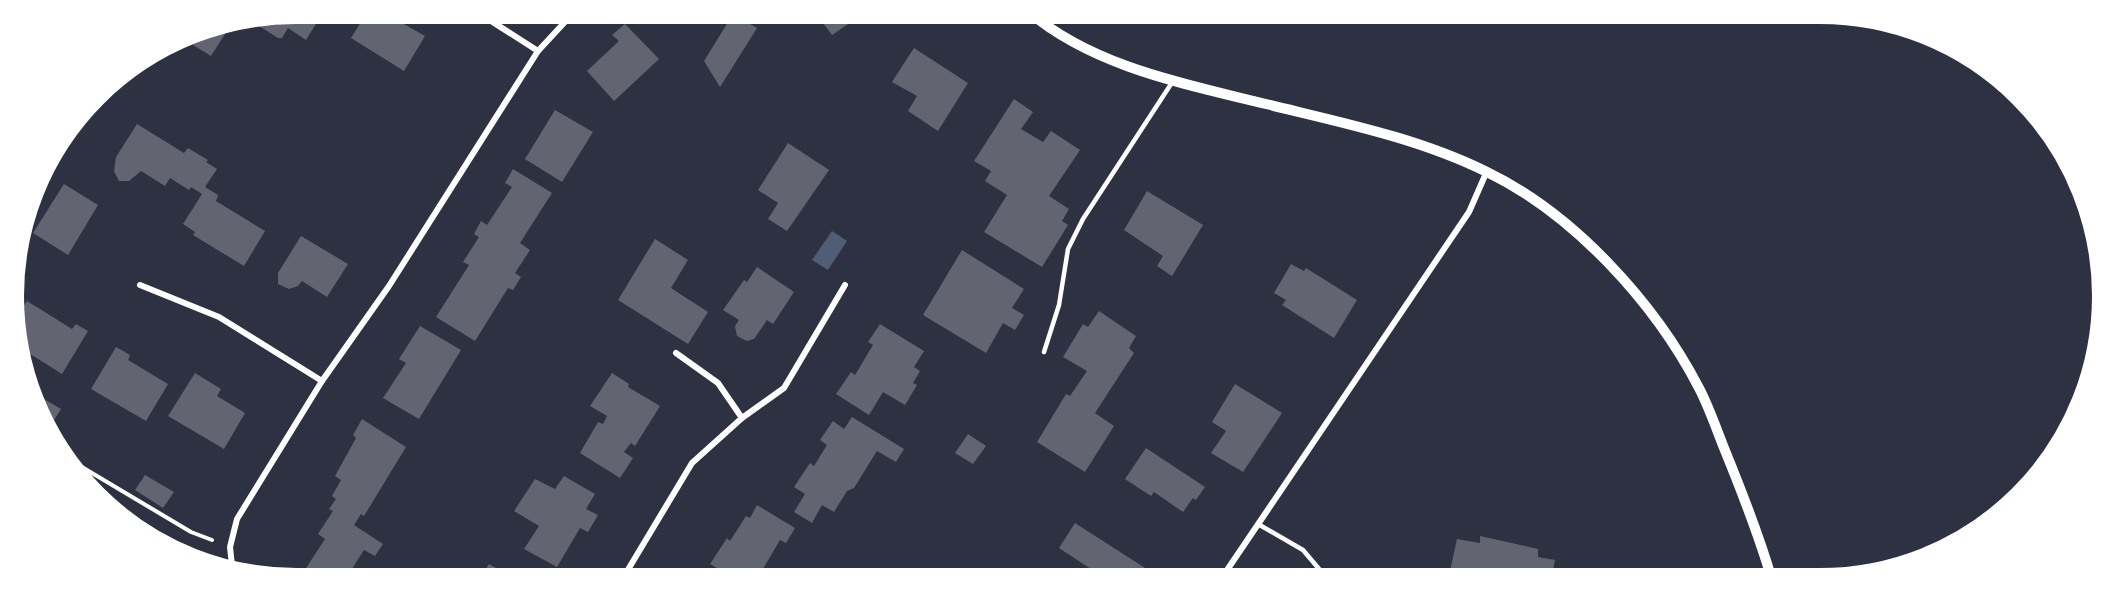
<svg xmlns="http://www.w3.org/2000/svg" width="2116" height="592" font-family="'Public Sans',sans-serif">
  <rect width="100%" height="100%" fill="#2d3142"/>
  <!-- water -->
  <polygon fill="#4f5d75" points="832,231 847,241 828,270 812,260"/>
  <!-- building -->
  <g fill="#626471">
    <polygon points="296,9 325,9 306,40 288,28 282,38 278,38 253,22 253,17"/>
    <polygon points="369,9 390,22 393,18 425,36 404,71 351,38"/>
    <polygon points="814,11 856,11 860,16 832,35"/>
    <polygon points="733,14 757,28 720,87 704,61"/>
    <polygon points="225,23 230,26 211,56 193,45 204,27"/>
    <polygon points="625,24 659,59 614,101 587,71 619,41 612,35"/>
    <polygon points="914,48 968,83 938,131 908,111 917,96 892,82"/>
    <polygon points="1014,99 1033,112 1021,129 1043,142 1051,131 1080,150 1049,196 1069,209 1062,221 1068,225 1042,267 984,232 1007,195 985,181 991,171 974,161"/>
    <polygon points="555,110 593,132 562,182 525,159"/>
    <polygon points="137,124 184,153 188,148 208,160 206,162 217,169 205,187 218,195 216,201 265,231 244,266 193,235 195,232 183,224 202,194 191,187 189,190 170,178 165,186 141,171 129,181 119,181 114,171 116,157"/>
    <polygon points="788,143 829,170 787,231 768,219 778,203 758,190"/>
    <polygon points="513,169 552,193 520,243 530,250 515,273 521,277 513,290 508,288 475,341 436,317 469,265 463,262 479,237 474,234 481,221 487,225 512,187 505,183"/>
    <polygon points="64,184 98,205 68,255 33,233"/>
    <polygon points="1147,191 1203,225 1172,276 1157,266 1163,256 1124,230"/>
    <polygon points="301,236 348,264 327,297 302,281 298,286 289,289 278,284 278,273"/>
    <polygon points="655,239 688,260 671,288 708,312 688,344 618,300"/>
    <polygon points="962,250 1024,289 1012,308 1024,315 1015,330 1003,323 986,353 923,315"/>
    <polygon points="1291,264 1304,271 1306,268 1357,300 1334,338 1282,305 1286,300 1274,293"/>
    <polygon points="757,267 794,292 773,324 767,320 754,339 747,341 737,336 735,326 739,320 723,310 744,280 747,282"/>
    <polygon points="27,301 72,329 76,324 88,331 62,374 16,345 14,321"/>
    <polygon points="1099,311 1136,336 1129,348 1134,353 1095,413 1114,426 1085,472 1037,442 1066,394 1070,396 1087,371 1063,357 1083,324 1088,327"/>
    <polygon points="880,324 924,351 914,367 920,371 913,383 917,385 905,405 883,392 869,415 836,394 851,372 855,375 873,345 868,342"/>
    <polygon points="420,326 461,350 419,419 383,398 406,363 399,359"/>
    <polygon points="116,347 130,355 128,360 168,384 146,421 91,389"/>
    <polygon points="195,373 221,389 217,396 245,413 224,449 168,416"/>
    <polygon points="612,373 629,384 628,387 660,406 635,446 631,443 624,452 633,458 620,478 580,453 598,422 603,424 607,416 590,406"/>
    <polygon points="1235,384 1282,413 1243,472 1211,453 1226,431 1212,422"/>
    <polygon points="44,399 61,409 48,430 38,409"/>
    <polygon points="852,417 904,449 896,462 877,451 854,488 847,491 834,512 822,505 812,523 794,512 805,494 794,487 810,463 814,466 827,445 820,440 833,421 844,429"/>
    <polygon points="362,419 406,447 364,516 361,514 354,525 383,544 375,556 364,550 346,578 321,578 306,568 325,539 318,534 333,511 329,509 336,499 332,496 341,480 335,476 356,438 353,435"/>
    <polygon points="968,434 986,446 973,464 955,453"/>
    <polygon points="1146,448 1205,487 1196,500 1193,498 1183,512 1154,492 1151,496 1125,479"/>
    <polygon points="145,475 174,492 163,508 135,490"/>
    <polygon points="564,476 595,494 586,509 598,515 588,532 580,528 557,567 524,549 539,526 514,511 535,479 555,489"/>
    <polygon points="757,505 795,528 786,543 780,540 757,579 734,578 710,564 727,538 730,541 746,516 750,518"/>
    <polygon points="1075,523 1156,575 1153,579 1106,579 1059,548"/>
    <polygon points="1480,536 1538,549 1538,557 1555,560 1551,580 1448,580 1457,539 1480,543"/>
    <polygon points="489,564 505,573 512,578 481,578"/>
  </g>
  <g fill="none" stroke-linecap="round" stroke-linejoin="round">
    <!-- path -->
    <polyline stroke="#fff" stroke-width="4" points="60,454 191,532 212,540"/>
    <!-- service -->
    <g stroke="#fff" stroke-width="4.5">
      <polyline points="1044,352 1059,305 1068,249 1083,219 1173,81"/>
      <polyline points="1258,524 1303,550 1325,576 1337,580"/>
    </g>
    <!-- minor -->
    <g stroke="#fff" stroke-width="6">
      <polyline points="474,10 538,51"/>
      <polyline points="140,285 219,317 322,381"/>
      <polyline points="676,353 718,383 742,418"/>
      <polyline points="233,575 230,547 237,519 322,381 389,286 538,51 576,10"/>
      <polyline points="623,578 692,463 742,418 784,388 845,285"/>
      <polyline points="1221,579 1469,212 1487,171"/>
    </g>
    <!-- tertiary -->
    <path stroke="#fff" stroke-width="10" d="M1029 12C1094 67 1185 84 1266 104 1339 122 1419 138 1487 172 1574 214 1655 303 1699 388 1709 407 1716 428 1724 448 1742 492 1759 535 1772 580"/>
  </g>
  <!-- crop -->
  <path d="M0 0H2116V592H0ZM296 20H1820A276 276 0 0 1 2096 296V296A276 276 0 0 1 1820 572H296A276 276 0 0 1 20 296V296A276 276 0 0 1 296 20Z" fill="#fff" fill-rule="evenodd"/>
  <path fill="none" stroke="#fff" stroke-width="8" d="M296 20H1820A276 276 0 0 1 2096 296V296A276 276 0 0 1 1820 572H296A276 276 0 0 1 20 296V296A276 276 0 0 1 296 20Z"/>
</svg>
